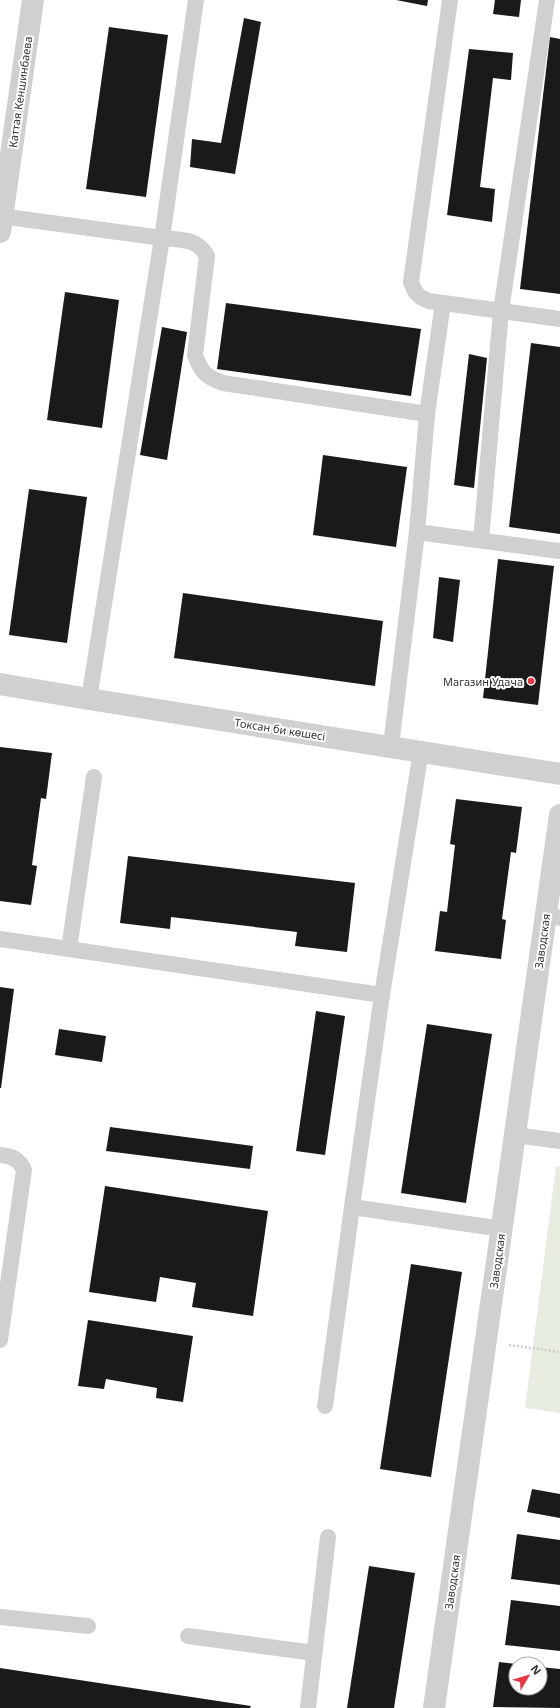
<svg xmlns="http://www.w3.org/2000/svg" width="560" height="1708" font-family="'Noto Sans',sans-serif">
  <rect width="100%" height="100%" fill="#fff"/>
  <!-- green -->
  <polygon fill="#e6ecdf" points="556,1166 560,1167 560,1413 525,1408"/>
  <!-- building -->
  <g fill="#1a1a1a">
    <polygon points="396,0 428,0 427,6"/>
    <polygon points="495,0 521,0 519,17 493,14"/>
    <polygon points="244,18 261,22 235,174 190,167 192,139 221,143"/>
    <polygon points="109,27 168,35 146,197 86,189"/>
    <polygon points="550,37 560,39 560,294 520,289"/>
    <polygon points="469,49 513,53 511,80 493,78 480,187 495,189 492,222 447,215"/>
    <polygon points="65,292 119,300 102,428 47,420"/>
    <polygon points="226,303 421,329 411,396 217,369"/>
    <polygon points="162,327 187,332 167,460 140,455"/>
    <polygon points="531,343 560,347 560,534 509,527"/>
    <polygon points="469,354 487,358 474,488 454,485"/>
    <polygon points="323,455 407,467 396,547 313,535"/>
    <polygon points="29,489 87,497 67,643 9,635"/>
    <polygon points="498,559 554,566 538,705 483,698"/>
    <polygon points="439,577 460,580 453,642 433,638"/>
    <polygon points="183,593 383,621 375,686 174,658"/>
    <polygon points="0,747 52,753 46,799 41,798 32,865 37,866 31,905 0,901"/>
    <polygon points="456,799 522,807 516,853 511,852 502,919 506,920 501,959 435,951 440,911 447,912 455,845 450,844"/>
    <polygon points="128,856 355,883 347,952 295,946 297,932 171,917 170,929 120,923"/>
    <polygon points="0,987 14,989 1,1088 0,1088"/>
    <polygon points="316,1011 345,1016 325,1155 296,1151"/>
    <polygon points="427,1024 492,1034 466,1203 401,1193"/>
    <polygon points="59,1029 106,1036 102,1062 55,1055"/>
    <polygon points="110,1127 253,1146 250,1169 106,1151"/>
    <polygon points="105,1186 268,1211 253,1316 192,1307 196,1283 160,1277 156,1302 89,1292"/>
    <polygon points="411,1264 462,1272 431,1477 380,1469"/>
    <polygon points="88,1320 193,1336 183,1402 156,1398 157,1388 106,1379 104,1389 78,1386"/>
    <polygon points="532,1489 560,1494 560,1518 527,1512"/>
    <polygon points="517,1534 560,1540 560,1585 511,1579"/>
    <polygon points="369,1566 415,1573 394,1708 347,1708"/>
    <polygon points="511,1600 560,1606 560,1651 505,1645"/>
    <polygon points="499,1662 516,1664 516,1688 540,1688 540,1667 560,1669 560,1708 493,1707"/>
    <polygon points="0,1668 251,1706 250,1708 0,1708"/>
  </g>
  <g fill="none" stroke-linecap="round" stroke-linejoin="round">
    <!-- path -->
    <polyline stroke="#cdcdcd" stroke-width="2.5" stroke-dasharray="2 2" stroke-linecap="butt" points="509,1345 560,1352"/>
    <!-- lane -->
    <g stroke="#d0d0d0" stroke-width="16">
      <path d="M196 0 162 238C181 240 197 238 207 256L195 355C201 372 206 377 223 383L427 414"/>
      <path d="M450 0 411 282C415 293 418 297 429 301L560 319"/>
      <polyline points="0,216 162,238 89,699"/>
      <polyline points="417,532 427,414 443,303"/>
      <polyline points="481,540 501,311 547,0"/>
      <polyline points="391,746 417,532 560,551"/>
      <polyline points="421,751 382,995 352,1207 502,1229"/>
      <polyline points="546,915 560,918"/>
      <polyline points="0,939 382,995"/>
      <polyline points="69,949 94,777"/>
      <polyline points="515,1135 560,1141"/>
      <path d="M0 1155C12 1156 19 1159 24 1170L0 1340"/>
      <polyline points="325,1406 352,1207"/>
      <polyline points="0,1617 88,1626"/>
      <polyline points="188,1636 314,1653"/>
      <polyline points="308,1708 328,1537"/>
    </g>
    <!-- street -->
    <g stroke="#d0d0d0" stroke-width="22">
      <polyline points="0,232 33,0"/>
      <polyline points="0,684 89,699 560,774"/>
      <polyline points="434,1708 560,815"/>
    </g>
  </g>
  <!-- markers -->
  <circle fill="#e63946" stroke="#fff" stroke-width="1.5" cx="531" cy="681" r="4"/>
  <g text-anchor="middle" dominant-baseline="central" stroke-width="4" stroke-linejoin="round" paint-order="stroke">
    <!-- street labels -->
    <g font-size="11" fill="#333" stroke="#fff">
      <text transform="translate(20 92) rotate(-82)">Каттая Кеншинбаева</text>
      <text transform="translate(280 729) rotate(9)">Токсан би көшесі</text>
      <text transform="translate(542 941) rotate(-82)">Заводская</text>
      <text transform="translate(497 1261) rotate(-82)">Заводская</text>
      <text transform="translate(452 1582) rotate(-82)">Заводская</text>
    </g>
    <!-- poi labels -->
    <g font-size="11" fill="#333" stroke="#fff" text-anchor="end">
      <text x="523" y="681">Магазин Удача</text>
    </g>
  </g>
  <!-- north arrow -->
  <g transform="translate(528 1676) rotate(52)"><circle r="19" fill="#ffffff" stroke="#adadad"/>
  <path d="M0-3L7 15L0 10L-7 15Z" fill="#e63946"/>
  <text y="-6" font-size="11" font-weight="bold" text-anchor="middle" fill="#333333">N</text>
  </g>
</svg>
